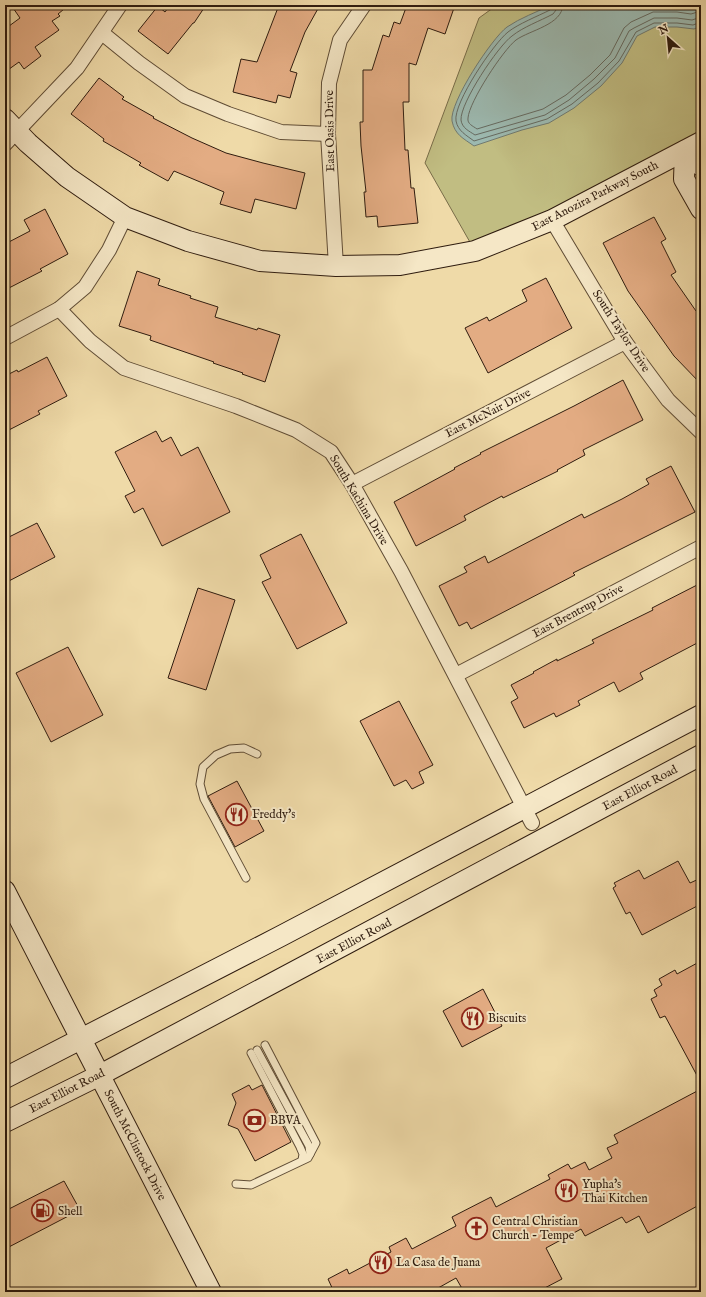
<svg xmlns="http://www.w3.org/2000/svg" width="706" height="1297" font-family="'IM FELL English',serif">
  <rect width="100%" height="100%" fill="#efdaa8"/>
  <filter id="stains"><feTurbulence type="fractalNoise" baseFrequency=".005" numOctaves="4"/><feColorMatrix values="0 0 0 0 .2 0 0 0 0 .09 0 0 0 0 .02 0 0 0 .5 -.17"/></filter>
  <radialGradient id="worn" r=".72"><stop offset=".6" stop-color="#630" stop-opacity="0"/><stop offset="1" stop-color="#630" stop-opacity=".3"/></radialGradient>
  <!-- green -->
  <polygon fill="#c1bd82" stroke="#786c48" points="497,5 701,5 701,142 475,251 425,163 479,18"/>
  <!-- water -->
  <path fill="#9cb9b0" stroke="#707a70" d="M551 5H701V26L694 29 677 27H655L637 36 622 63 601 86 574 108 549 123 522 130 474 146C463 138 455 135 452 121 449 103 492 38 507 27 520 18 537 12 551 5Z"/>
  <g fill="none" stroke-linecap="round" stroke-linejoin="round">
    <!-- shore -->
    <g stroke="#666a60" stroke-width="1">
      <path d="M552 5 550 10C538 16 518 24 508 32 494 43 453 103 456 121 458 131 466 135 474 141L547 119 572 104 598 83 619 61 636 32 654 23H677L693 25 701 22"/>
      <path d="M557 5 556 10 553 14C540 21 523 27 512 36 498 46 460 103 461 120 462 128 469 131 475 135L545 115 569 100 594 79 615 58 629 31 634 28 654 18H677L692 20 701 17"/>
      <path d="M563 5C562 25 530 30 516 40 503 50 469 102 468 118 467 124 473 126 477 129L543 109 566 95 590 75 610 55 624 28 631 22 653 12H677L691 14 701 11"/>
    </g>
  </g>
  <!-- building -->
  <g fill="#e3ac83" stroke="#2f1c0f">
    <polygon points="11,5 69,5 58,14 60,16 52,21 59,30 35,47 41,56 24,69 19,62 5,72 5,29 20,18"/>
    <polygon points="170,5 206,5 194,23 193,23 168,54 138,31 158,6 165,12"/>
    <polygon points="279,5 320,5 305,32 290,71 297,73 290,98 278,95 276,103 233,92 241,59 257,62"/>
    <polygon points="407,5 455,5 445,34 428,28 416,65 409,63 409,102 403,102 405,150 408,150 411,188 414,188 418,223 378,227 377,216 366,217 364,192 366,192 361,146 360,122 363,122 363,70 372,70 383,35 389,37 394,22 400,24"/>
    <polygon points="99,78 124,97 122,99 154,117 153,118 192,138 226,153 263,163 305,173 296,209 255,199 251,213 220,204 224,192 174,171 168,181 139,165 141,163 103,141 104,139 71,114"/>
    <polygon points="45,209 68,254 40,269 42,271 5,290 5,244 30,231 24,220"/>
    <polygon points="654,217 666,239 661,242 676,272 671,275 696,311 701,308 701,384 674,356 628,291 603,243"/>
    <polygon points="137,271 160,279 158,285 191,296 190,298 218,307 215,317 257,330 258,328 280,335 265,382 242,374 243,373 213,363 214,362 150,340 151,336 119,326"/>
    <polygon points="546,278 572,328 488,373 465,328 487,317 489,321 527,301 522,290"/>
    <polygon points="47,357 67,396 38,411 40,414 5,432 5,376 17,370 18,372"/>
    <polygon points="623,380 643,420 583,450 585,455 557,470 558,471 503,498 502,496 464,516 466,520 416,546 394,502 455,469 454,468 481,454 480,453 574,406"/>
    <polygon points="156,431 162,442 171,437 181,456 198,447 230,512 162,546 143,508 134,513 125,496 135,491 115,452"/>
    <polygon points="671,466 695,512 573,573 575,575 471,629 467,622 459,626 439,586 467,572 464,567 485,556 488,563 582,514 584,518 622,499 649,484 646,479"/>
    <polygon points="37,523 55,557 5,583 5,539"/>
    <polygon points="301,534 347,623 297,649 262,582 271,578 260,555"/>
    <polygon points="701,583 701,641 640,673 643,679 619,692 614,682 578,701 580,705 556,717 554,713 524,728 511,702 518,698 511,685 534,673 533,672 557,659 557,661 594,643 592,640 653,610 652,608"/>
    <polygon points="198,588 235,600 206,690 168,678"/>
    <polygon points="68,647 103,715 51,742 16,673"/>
    <polygon points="399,701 433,765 419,772 424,783 412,789 406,780 394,786 360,721"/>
    <polygon points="237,781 264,831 235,847 208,796"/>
    <polygon points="678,861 690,883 701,878 701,904 642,935 630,912 626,914 613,888 616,886 614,883 639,870 644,879"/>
    <polygon points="701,961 701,1083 665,1016 660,1018 651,999 657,996 654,990 662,985 659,979 675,970 677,974"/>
    <polygon points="483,989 502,1026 462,1047 443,1011"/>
    <polygon points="249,1085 252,1090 262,1085 291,1142 255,1161 238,1129 228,1125 236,1103 232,1094"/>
    <polygon points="701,1089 701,1204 648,1233 639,1216 626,1223 622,1217 585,1236 581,1229 546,1248 562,1279 537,1292 464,1292 456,1278 431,1292 334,1292 328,1279 347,1269 349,1274 391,1252 389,1247 406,1238 412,1249 456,1226 452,1217 491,1197 496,1207 550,1179 548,1175 568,1164 571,1169 585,1162 589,1170 612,1158 607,1148 618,1143 614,1135"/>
    <polygon points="64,1181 80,1210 5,1249 5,1211"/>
  </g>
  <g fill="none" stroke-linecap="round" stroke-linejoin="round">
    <defs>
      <g id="lane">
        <polyline points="246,878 204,799 200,784 203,767 216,755 230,749 244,748 257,754"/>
        <polyline points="257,1050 309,1146 310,1154"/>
        <polyline points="251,1053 300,1147 303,1154 302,1160"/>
        <polyline points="236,1184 251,1185 308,1158 316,1143 265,1045"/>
        <polyline points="695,1292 701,1289"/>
      </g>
      <g id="street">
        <polyline points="102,33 139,63 185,96 228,114 281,132 328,134"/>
        <polyline points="5,144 77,68 120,5"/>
        <polyline points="552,220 625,342 668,400 701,432"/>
        <polyline points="336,266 328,134 329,83 340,40 364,5"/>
        <polyline points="59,309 90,341 124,368 236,406 296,430 331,452 352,484 401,571 532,823"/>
        <polyline points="5,338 59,309 85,287 109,250 125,217"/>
        <polyline points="352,484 625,342"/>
        <polyline points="456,675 701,547"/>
      </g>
      <g id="secondary">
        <polyline points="5,119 28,143 67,177 125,217 188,241 260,261 336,266 400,265 475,251 552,220 701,142"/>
        <polyline points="685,151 684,179 701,209"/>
        <polyline points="685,151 701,166"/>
        <polyline points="5,891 211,1292"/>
        <polyline points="5,1078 281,936 701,715"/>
        <polyline points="5,1122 100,1075 701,755"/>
      </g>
    </defs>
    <!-- lane casing -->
    <use href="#lane" stroke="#5f4c35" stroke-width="9"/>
    <!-- street casing -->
    <use href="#street" stroke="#5f4c35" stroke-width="16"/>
    <!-- secondary casing -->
    <use href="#secondary" stroke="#2f1c0f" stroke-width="22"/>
    <!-- lane -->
    <use href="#lane" stroke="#f5e7c6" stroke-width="7"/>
    <!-- street -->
    <use href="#street" stroke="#f5e7c6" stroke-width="14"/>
    <!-- secondary -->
    <use href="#secondary" stroke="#f5e7c6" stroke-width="20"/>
  </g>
  <!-- icons -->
  <defs>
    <symbol id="restaurant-ring" viewBox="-11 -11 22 22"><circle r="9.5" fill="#f5e7c6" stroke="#8f2418" stroke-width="1.5"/><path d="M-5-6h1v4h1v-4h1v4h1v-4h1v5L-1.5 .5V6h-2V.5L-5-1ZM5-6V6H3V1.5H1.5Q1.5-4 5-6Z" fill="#8f2418"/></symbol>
    <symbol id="bank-ring" viewBox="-11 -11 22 22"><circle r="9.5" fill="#f5e7c6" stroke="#8f2418" stroke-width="1.5"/><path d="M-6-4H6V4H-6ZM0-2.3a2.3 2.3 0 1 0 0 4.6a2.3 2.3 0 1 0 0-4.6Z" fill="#8f2418"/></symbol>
    <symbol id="fuel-ring" viewBox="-11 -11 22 22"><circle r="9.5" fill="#f5e7c6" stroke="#8f2418" stroke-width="1.5"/><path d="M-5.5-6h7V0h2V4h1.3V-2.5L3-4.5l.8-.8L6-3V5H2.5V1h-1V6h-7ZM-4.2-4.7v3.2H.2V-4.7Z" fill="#8f2418"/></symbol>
    <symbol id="church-ring" viewBox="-11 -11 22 22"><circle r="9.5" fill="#f5e7c6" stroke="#8f2418" stroke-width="1.5"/><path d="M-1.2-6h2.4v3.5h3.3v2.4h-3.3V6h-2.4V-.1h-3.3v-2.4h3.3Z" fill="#8f2418"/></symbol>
  </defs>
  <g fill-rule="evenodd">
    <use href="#restaurant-ring" x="224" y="802" width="25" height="25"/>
    <use href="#restaurant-ring" x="460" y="1006" width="25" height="25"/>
    <use href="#bank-ring" x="242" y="1108" width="25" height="25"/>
    <use href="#restaurant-ring" x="554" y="1178" width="25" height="25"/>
    <use href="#fuel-ring" x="30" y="1198" width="25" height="25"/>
    <use href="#church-ring" x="464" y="1216" width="25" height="25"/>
    <use href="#restaurant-ring" x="368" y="1250" width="25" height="25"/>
  </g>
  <g text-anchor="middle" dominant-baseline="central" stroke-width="4" stroke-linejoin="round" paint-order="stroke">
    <!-- street labels -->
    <g font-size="12" fill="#2f1c0f" stroke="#f5e7c6">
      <text transform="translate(330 131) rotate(-91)">East Oasis Drive</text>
      <text transform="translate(595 196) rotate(-27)">East Anozira Parkway South</text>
      <text transform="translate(621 331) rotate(57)">South Taylor Drive</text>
      <text transform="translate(488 413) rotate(-27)">East McNair Drive</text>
      <text transform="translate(359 500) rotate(59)">South Kachina Drive</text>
      <text transform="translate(578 611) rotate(-28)">East Brentrup Drive</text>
      <text transform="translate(640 788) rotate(-28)">East Elliot Road</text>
      <text transform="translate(354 941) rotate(-28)">East Elliot Road</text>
      <text transform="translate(67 1091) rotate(-27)">East Elliot Road</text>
      <text transform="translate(135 1145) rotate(63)">South McClintock Drive</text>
    </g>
    <!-- poi labels -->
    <g font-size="12" fill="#2f1c0f" stroke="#f5e7c6" text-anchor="start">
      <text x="252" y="814">Freddy's</text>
      <text x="488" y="1018">Biscuits</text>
      <text x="270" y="1120">BBVA</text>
      <text x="582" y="1184">Yupha's<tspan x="582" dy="14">Thai Kitchen</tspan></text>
      <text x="58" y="1211">Shell</text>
      <text x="492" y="1221">Central Christian<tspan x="492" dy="14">Church - Tempe</tspan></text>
      <text x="396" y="1262">La Casa de Juana</text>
    </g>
  </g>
  <!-- margin -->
  <rect width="706" height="1297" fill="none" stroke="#efdaa8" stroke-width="20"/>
  <rect x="6" y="6" width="694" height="1285" fill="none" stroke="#2f1c0f" stroke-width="2"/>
  <rect x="10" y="10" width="686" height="1277" fill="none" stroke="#2f1c0f"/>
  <!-- north arrow -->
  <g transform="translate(668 38) rotate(333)" stroke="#f5e7c6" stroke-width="3" paint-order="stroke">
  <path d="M0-3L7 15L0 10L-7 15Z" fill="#2f1c0f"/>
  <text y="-6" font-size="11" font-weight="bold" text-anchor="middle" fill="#2f1c0f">N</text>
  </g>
  <rect width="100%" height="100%" filter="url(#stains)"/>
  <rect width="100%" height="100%" fill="url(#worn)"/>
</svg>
